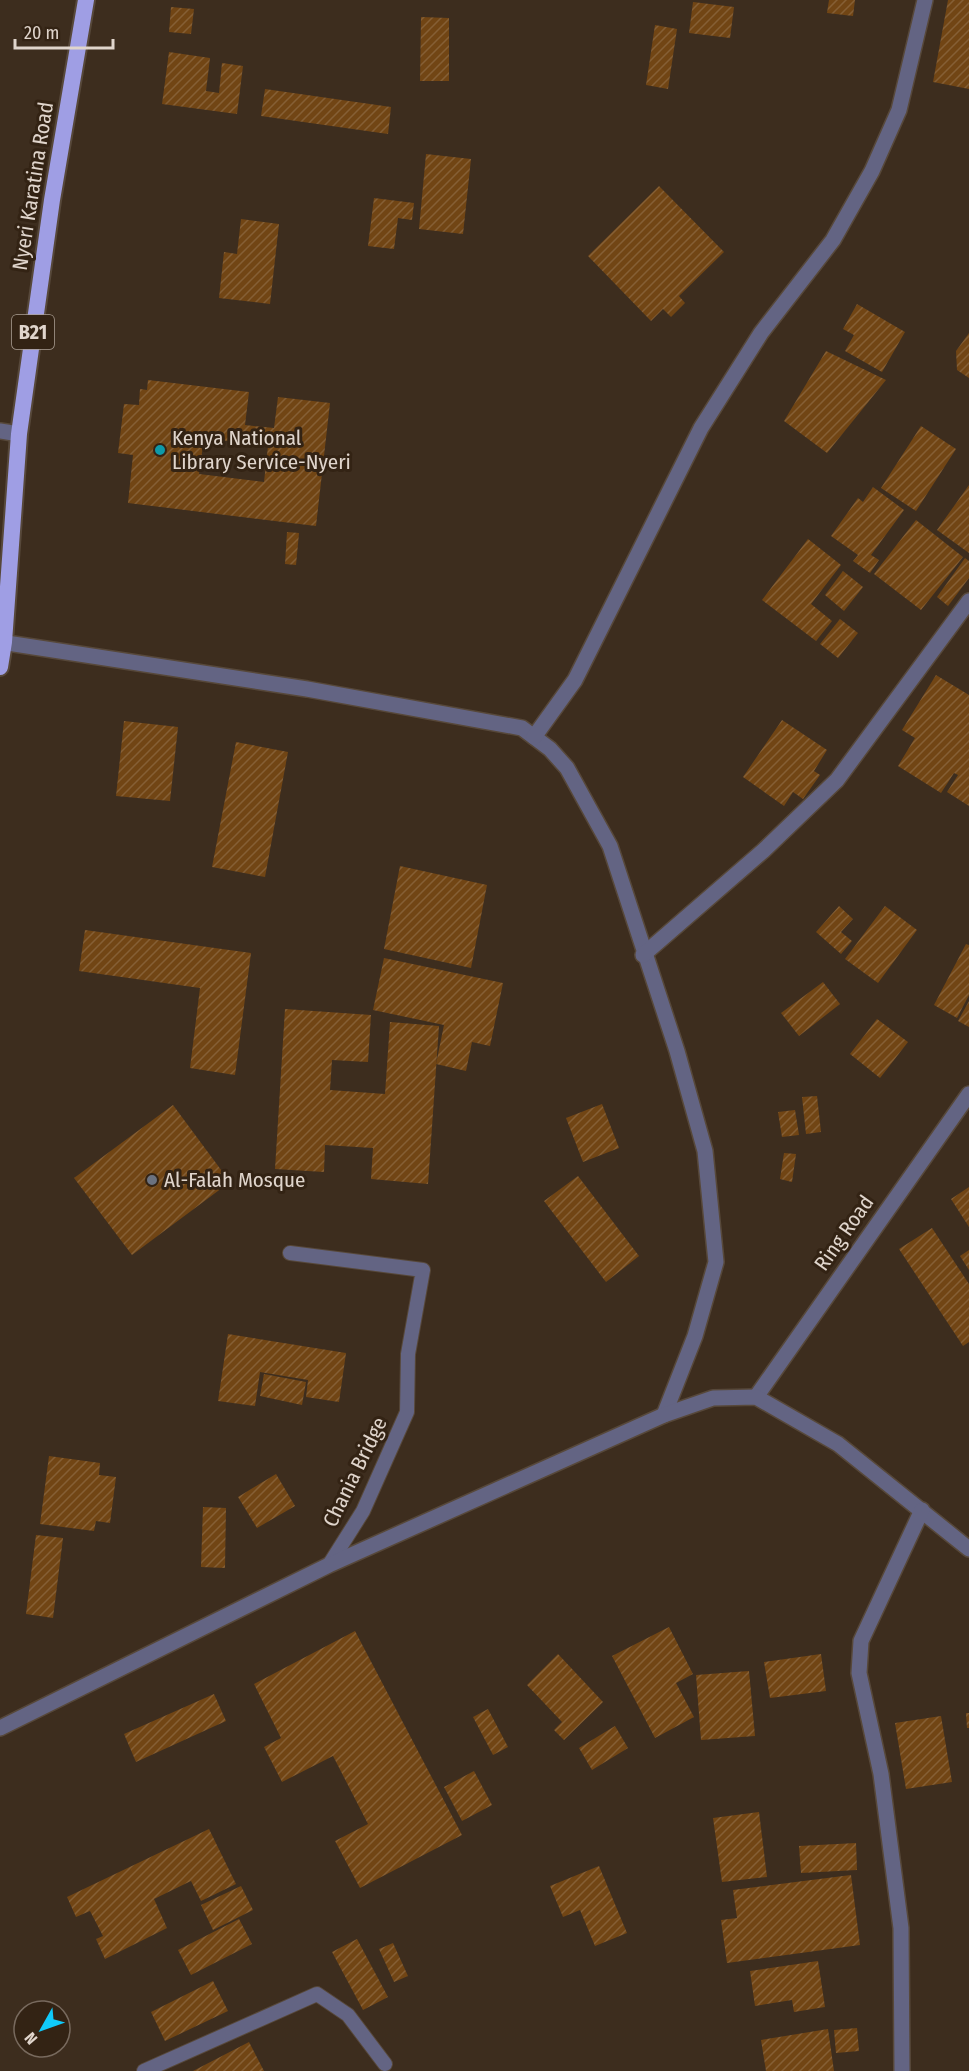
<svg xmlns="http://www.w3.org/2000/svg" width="969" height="2071" font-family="'Fira Sans Condensed',sans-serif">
  <defs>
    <pattern id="building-hatch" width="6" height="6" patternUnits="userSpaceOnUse" patternTransform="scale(1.5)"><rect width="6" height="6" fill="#714514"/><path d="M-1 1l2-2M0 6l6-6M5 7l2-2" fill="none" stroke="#855f35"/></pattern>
  </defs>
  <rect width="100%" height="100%" fill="#3d2d1e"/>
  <!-- building -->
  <g fill="url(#building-hatch)" fill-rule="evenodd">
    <polygon points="829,0 855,0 853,16 827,13"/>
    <polygon points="948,0 969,0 969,89 933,82"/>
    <polygon points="693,2 734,7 730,38 689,33"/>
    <polygon points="171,7 194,9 191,34 169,32"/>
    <polygon points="421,17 449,18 449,81 420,81"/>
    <polygon points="655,25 677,29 668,89 646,85"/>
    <polygon points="169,52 210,58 206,91 219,93 222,63 243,66 237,114 162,104"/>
    <polygon points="265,89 391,107 388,134 261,116"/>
    <polygon points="426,154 471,159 463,234 419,229"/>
    <polygon points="659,186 724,252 679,296 685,303 671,317 663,309 651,321 588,256"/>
    <polygon points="374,198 414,203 412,220 398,218 394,249 368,246"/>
    <polygon points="241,219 279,224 270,304 219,298 224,252 237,254"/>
    <polygon points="857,304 905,332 882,372 845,351 854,335 843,329"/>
    <polygon points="969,333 969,378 957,370 956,351"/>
    <polygon points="826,351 886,380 827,453 784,421"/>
    <path d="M148 380 249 392 245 425 274 428 278 397 330 403 316 526 128 503 133 455 118 453 124 404 139 405 140 389 147 390ZM204 438 268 446 264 482 199 474Z"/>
    <polygon points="921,426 956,449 916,511 881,488"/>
    <polygon points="969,485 969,553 937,530"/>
    <polygon points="873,487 904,510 871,555 879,560 870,573 853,561 858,555 831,536 858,498 863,502"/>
    <polygon points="916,520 963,557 921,610 874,574"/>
    <polygon points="287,532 299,533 296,565 285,564"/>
    <polygon points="808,539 841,565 811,604 832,621 816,641 762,600"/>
    <polygon points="965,558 969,561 969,578 948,606 937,597"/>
    <polygon points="843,571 863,587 844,611 825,595"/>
    <polygon points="840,619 858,633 838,658 820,644"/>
    <polygon points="936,675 969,695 969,806 947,792 958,775 954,773 941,793 898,766 915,738 902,730"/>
    <polygon points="782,720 827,750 814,771 820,775 803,799 793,792 784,806 743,777"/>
    <polygon points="124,721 178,727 170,801 116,796"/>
    <polygon points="236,742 288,752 265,877 212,867"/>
    <polygon points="400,866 487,885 471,968 384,949"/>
    <polygon points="839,906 853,919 841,932 852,941 841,954 816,932"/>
    <polygon points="885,906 917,930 878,983 845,959"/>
    <polygon points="85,930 251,953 235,1075 190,1068 200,988 79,971"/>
    <polygon points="966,944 969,945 969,995 957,1018 934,1005"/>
    <polygon points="384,958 503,983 490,1046 472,1042 466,1071 436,1064 444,1025 373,1010"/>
    <polygon points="823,982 840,1004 799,1036 781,1013"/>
    <polygon points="969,1001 969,1027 958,1021"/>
    <polygon points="285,1009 371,1015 368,1062 332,1060 330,1090 385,1094 390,1022 439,1026 428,1184 371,1179 373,1148 325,1145 324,1172 275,1169"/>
    <polygon points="877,1019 908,1042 880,1078 850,1054"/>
    <polygon points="817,1096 821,1132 806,1134 802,1097"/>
    <polygon points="602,1104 619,1148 583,1162 566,1118"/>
    <polygon points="173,1105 230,1182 132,1255 74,1178"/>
    <polygon points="795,1110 799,1135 782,1137 778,1112"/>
    <polygon points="784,1153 796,1154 792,1182 780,1179"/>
    <polygon points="578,1176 639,1256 606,1282 544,1201"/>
    <polygon points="969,1187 969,1227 951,1199"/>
    <polygon points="932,1228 969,1284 969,1342 963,1346 899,1249"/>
    <polygon points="969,1250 969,1270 960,1256"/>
    <polygon points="228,1334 346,1353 339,1402 306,1397 308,1380 260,1372 255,1406 218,1401"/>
    <polygon points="264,1374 306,1382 302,1405 260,1396"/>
    <polygon points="49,1456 100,1463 99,1475 116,1477 110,1523 96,1521 94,1531 40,1524"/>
    <polygon points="276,1474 295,1506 257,1528 238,1497"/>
    <polygon points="203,1507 226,1508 225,1568 201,1567"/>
    <polygon points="36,1535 63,1538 53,1618 26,1614"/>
    <polygon points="669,1627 693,1674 676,1683 694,1717 655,1738 612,1656"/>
    <polygon points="355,1631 462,1835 360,1888 335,1841 368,1824 333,1756 282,1782 264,1747 281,1738 254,1684"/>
    <polygon points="558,1654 603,1702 564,1740 554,1730 562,1722 527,1685"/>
    <polygon points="821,1654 826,1691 770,1698 764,1662"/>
    <polygon points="749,1671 755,1736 701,1740 696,1675"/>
    <polygon points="214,1694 226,1721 136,1762 124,1734"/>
    <polygon points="488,1709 508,1747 493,1755 473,1717"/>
    <polygon points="966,1713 969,1713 969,1728 967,1728"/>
    <polygon points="941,1716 952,1782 906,1789 895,1723"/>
    <polygon points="615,1726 628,1748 592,1770 579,1748"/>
    <polygon points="474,1771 492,1805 462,1821 444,1787"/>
    <polygon points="759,1812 767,1877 722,1882 713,1818"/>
    <polygon points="209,1829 236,1884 201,1901 191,1881 154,1899 167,1928 105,1959 96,1939 103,1936 90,1911 76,1917 67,1897"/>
    <polygon points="856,1843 857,1870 801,1873 799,1846"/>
    <polygon points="599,1866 627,1933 595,1946 580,1910 563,1917 550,1886"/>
    <polygon points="851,1875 860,1945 727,1963 721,1920 737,1918 733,1890"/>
    <polygon points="241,1886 253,1910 213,1930 201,1905"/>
    <polygon points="239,1919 252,1944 191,1975 178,1950"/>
    <polygon points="357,1939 388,1997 363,2010 332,1952"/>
    <polygon points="393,1943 408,1976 394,1982 379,1949"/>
    <polygon points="818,1961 825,2007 794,2012 792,2000 755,2006 750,1971"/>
    <polygon points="213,1981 228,2011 165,2041 151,2012"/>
    <polygon points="857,2028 859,2051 836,2053 834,2030"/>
    <polygon points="828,2029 834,2071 766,2071 761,2040"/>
    <polygon points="249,2042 264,2071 193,2071"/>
  </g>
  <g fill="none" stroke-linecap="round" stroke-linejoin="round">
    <defs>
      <g id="service">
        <polyline points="290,1253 423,1270 408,1354 407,1412 363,1511 329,1565"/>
        <polyline points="144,2071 317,1994 348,2015 385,2064"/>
      </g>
      <g id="minor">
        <polyline points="0,431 19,434"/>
        <polyline points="0,642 307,689 522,728 550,749 567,768 610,846 677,1051 705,1151 716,1262 695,1336 664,1415"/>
        <polyline points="534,737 575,680 701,428 761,333 833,240 872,171 899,110 925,0"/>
        <polyline points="643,955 763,851 837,780 969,601"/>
        <polyline points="756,1397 969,1094"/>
        <polyline points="0,1728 329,1565 664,1415 713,1398 756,1397 838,1444 969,1549"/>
        <polyline points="902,2071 901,1928 881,1774 859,1673 861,1641 922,1510"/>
      </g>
      <polyline id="trunk" points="0,667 4,642 19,434 52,200 86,0"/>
    </defs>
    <!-- service casing -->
    <use href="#service" stroke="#57483a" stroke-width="16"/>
    <!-- minor casing -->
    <use href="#minor" stroke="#57483a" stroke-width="18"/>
    <!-- trunk casing -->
    <use href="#trunk" stroke="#57483a" stroke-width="20"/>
    <!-- service -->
    <use href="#service" stroke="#636483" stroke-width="14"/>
    <!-- minor -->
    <use href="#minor" stroke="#636483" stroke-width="15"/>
    <!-- trunk -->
    <use href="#trunk" stroke="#9f9ee4" stroke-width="16"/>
  </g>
  <!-- markers -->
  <circle fill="#0f9aa8" stroke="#332314" stroke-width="2" cx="160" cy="450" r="6"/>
  <circle fill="#6b7280" stroke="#332314" stroke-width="2" cx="152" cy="1180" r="6"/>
  <g text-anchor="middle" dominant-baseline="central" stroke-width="6" stroke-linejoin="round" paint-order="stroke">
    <!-- shield labels -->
    <rect fill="#332314" stroke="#aca095" stroke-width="1.5" x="12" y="315" width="42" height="34" rx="4.5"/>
    <g font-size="20" font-weight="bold" fill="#e0d5cc">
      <text x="33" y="332">B21</text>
    </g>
    <!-- street labels -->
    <g font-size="21" fill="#e0d5cc" stroke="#332314">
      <text transform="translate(33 186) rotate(-81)">Nyeri Karatina Road</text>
      <text transform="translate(844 1233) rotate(-55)">Ring Road</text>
      <text transform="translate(355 1472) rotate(-64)">Chania Bridge</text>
    </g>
    <!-- poi labels -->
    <g font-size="21" fill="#e0d5cc" stroke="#332314" text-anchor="start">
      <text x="172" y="438">Kenya National<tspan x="172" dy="24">Library Service-Nyeri</tspan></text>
      <text x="164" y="1180">Al-Falah Mosque</text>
    </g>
  </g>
  <!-- north arrow -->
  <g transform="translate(42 2029) rotate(230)"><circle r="28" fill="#332314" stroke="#786a5e" stroke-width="1.5"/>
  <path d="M0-4.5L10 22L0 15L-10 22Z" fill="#10cafa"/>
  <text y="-9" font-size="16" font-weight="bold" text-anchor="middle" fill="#e0d5cc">N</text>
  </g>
  <!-- scale -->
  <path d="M15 39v9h98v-9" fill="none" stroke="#e0d5cc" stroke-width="3"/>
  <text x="24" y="39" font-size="18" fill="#e0d5cc" stroke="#332314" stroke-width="4.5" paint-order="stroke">20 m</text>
</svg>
